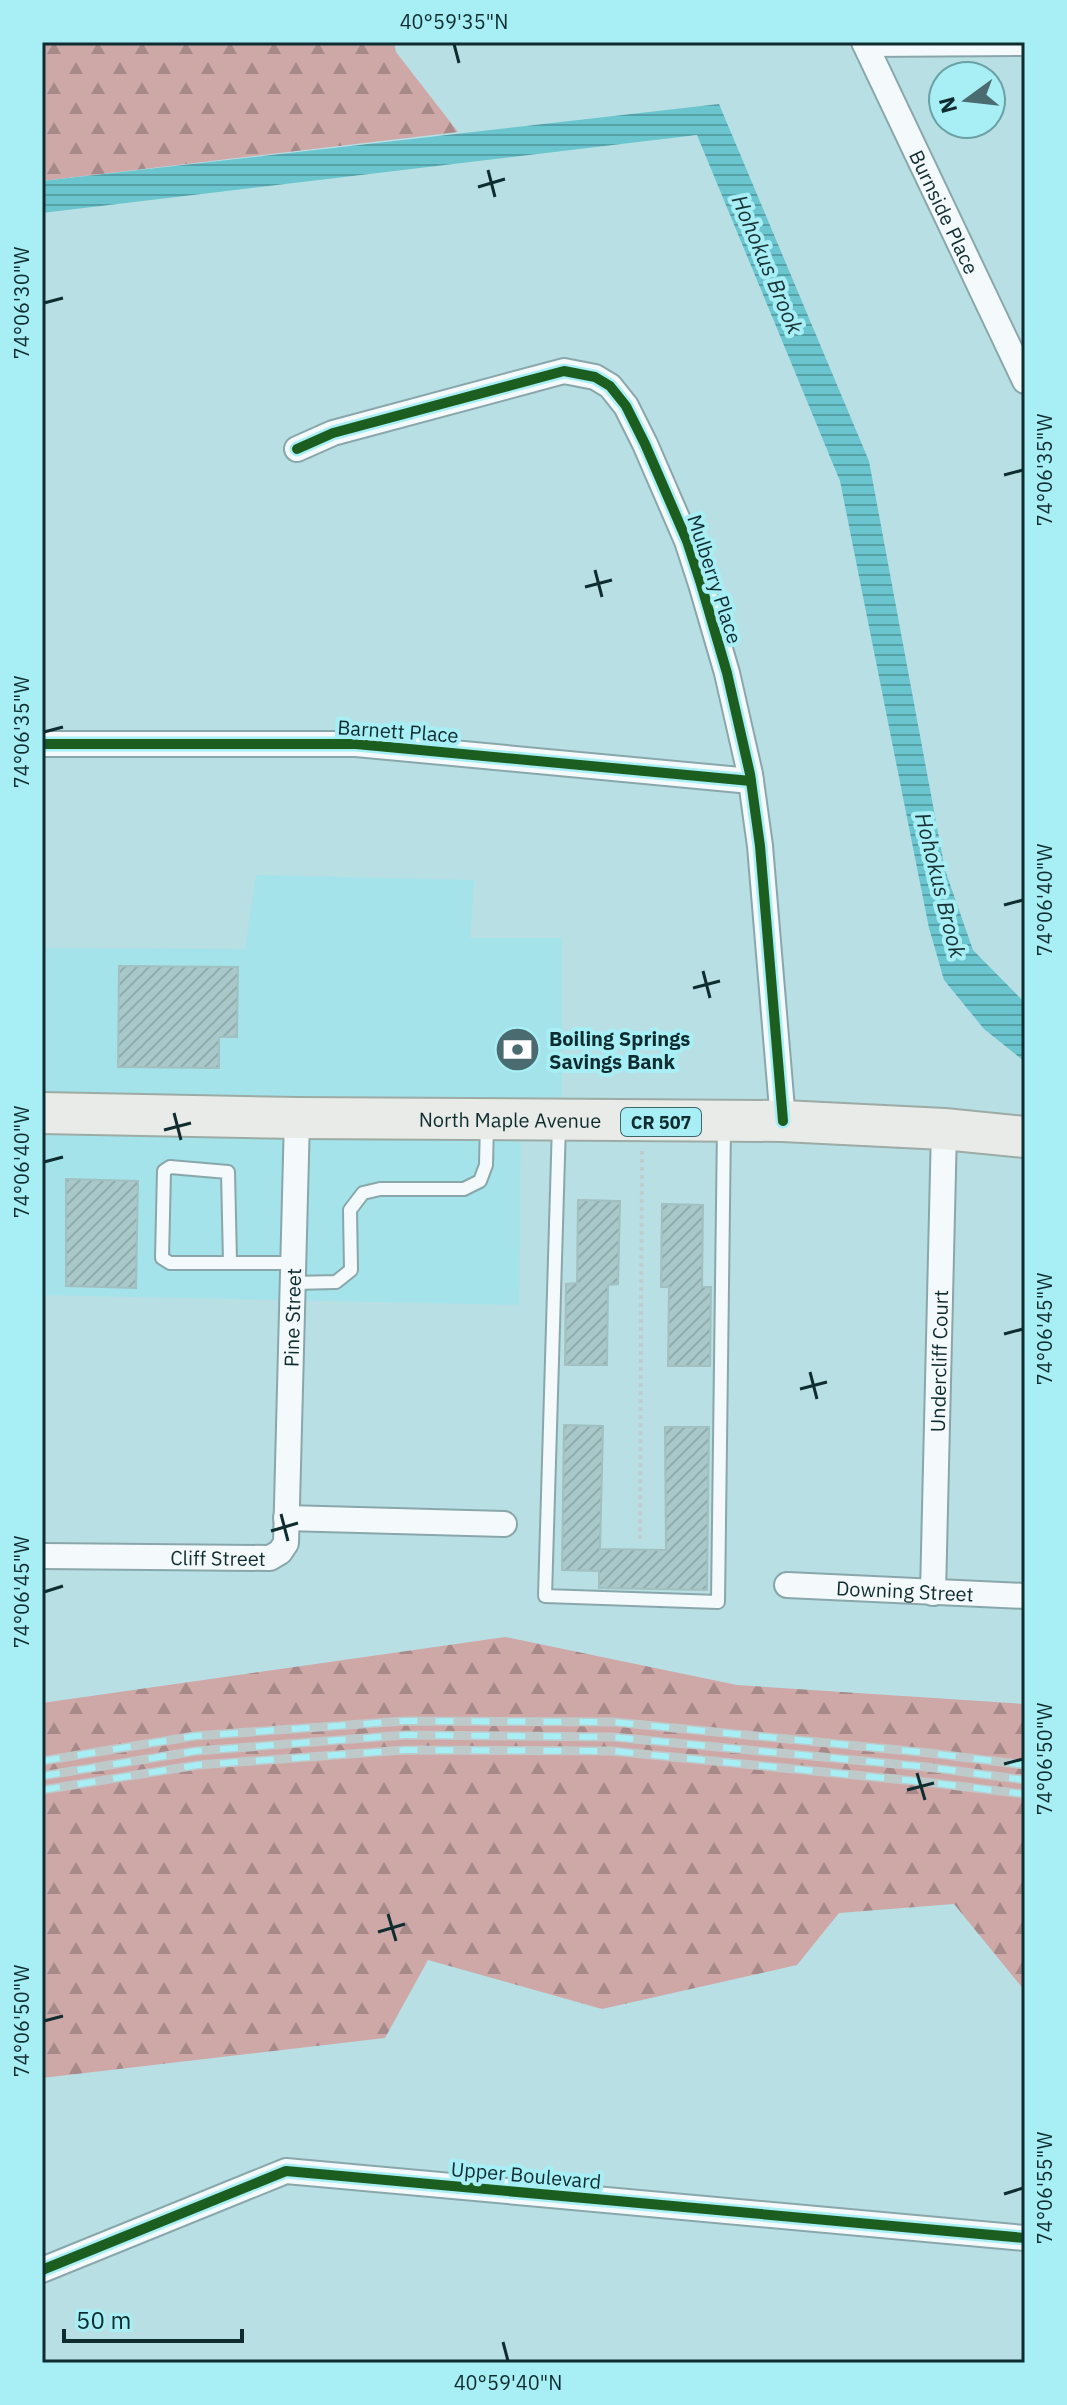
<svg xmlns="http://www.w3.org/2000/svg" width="1067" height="2405" font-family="'IBM Plex Sans',sans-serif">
  <defs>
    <pattern id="forest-firs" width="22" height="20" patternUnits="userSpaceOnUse" patternTransform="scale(2)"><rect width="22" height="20" fill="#cea8a7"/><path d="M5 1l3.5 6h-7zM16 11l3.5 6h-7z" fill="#a68988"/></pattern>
    <pattern id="water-rules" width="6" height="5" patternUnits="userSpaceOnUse" patternTransform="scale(2)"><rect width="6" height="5" fill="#6bc5ce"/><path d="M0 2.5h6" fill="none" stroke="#56a0a8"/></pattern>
    <pattern id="building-hatch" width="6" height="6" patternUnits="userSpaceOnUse" patternTransform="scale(2)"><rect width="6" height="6" fill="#a9c8c9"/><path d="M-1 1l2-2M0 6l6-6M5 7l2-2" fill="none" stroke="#90acad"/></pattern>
  </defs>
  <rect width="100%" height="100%" fill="#b8dfe4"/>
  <!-- built -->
  <polygon fill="#a4e3ea" points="256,875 474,880 470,938 562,938 562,1097 521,1098 519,1305 42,1295 42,948 245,949"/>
  <!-- forest -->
  <g fill="url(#forest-firs)">
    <polygon points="42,42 394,42 396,52 458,132 42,181"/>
    <polygon points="505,1637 737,1685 1025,1704 1025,1991 954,1904 839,1913 797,1965 602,2009 428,1960 385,2038 42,2078 42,1703"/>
  </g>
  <!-- water -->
  <polygon fill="url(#water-rules)" points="719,104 869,461 945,870 973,950 1025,1003 1025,1062 984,1029 944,980 929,928 840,481 697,135 42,213 42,181"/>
  <!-- building -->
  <g fill="url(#building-hatch)" stroke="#a1c0c1" stroke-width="2">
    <polygon points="119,966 238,967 237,1037 219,1037 219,1068 118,1067"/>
    <polygon points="66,1179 138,1181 136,1288 66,1286"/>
    <polygon points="578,1200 620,1201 618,1284 608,1285 607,1365 565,1365 566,1284 577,1283"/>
    <polygon points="662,1204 703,1205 702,1287 711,1287 710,1366 668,1366 669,1287 661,1287"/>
    <polygon points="564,1425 603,1426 600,1549 666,1550 665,1427 709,1427 707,1590 599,1588 599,1571 562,1570"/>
  </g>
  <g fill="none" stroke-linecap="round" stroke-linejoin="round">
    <defs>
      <g id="lane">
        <polyline points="559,1124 545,1596 718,1602 724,1126"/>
        <polyline points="230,1262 228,1172 170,1167 164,1171 162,1258 170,1263 293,1263"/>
        <polyline points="292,1283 336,1282 351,1270 350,1210 363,1193 380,1189 464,1189 480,1181 486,1165 487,1123"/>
      </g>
      <g id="street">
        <path id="s1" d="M864 42 1025 381"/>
        <polyline points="865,44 1025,43"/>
        <polyline points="297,449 333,433 564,371 595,377 610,386 626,406 645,444 687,541 701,584 727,673 750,774 760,846 783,1121"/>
        <polyline points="42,744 356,744 751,781"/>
        <polyline points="286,1518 504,1524"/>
        <path id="s2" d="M42 1556 270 1558 280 1552 286 1543 297 1118"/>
        <path id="s3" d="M787 1585 1025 1596"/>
        <path id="s4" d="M933 1593 944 1129"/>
        <polyline points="42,2270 286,2171 1025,2238"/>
      </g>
      <g id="primary">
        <path id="s5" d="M42 1113 297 1118 783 1121 944 1129 1025 1137"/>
      </g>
    </defs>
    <!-- lane casing -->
    <use href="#lane" stroke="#89a7ab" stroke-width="16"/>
    <!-- street casing -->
    <use href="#street" stroke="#89a7ab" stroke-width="28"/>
    <!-- primary casing -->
    <use href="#primary" stroke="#9caba5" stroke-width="44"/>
    <!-- path -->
    <polyline stroke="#c1ccce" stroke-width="4" stroke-dasharray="4 4" stroke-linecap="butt" points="640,1539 642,1150"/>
    <!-- lane -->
    <use href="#lane" stroke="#f4fafb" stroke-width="12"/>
    <!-- street -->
    <use href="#street" stroke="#f4fafb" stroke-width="24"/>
    <!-- primary -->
    <use href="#primary" stroke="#e8ebe7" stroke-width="40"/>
    <defs>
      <g id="rail">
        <polyline points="42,1761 195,1736 404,1721 614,1722 929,1753 1025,1765"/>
        <polyline points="42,1776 196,1751 405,1735 613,1737 927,1767 1025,1780"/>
        <polyline points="42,1790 198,1765 405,1750 612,1751 925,1782 1025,1794"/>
      </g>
    </defs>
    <!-- rail casing -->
    <use href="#rail" stroke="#bec9ca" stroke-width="9"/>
    <!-- rail -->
    <use href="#rail" stroke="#a7eef5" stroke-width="6" stroke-dasharray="18" stroke-linecap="butt"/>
    <defs>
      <g id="cycleway">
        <polyline points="297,449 333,433 564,371 595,377 610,386 626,406 645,444 687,541 701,584 727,673 750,774 760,846 783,1121"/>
        <polyline points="42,744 356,744 751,781"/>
        <polyline points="42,2270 286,2171 1025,2238"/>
      </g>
    </defs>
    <!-- cycleway casing -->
    <use href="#cycleway" stroke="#a7eef5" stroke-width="15"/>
    <!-- cycleway -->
    <use href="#cycleway" stroke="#1b5e20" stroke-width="10"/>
  </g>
  <!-- ticks -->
  <path fill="none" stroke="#0f2d30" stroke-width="3" d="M454 44 459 63M488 170 495 197M478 187 505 179M44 303 63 298M1004 475 1023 470M595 570 602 597M585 587 612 580M44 732 63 727M1004 905 1023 900M703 971 710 998M693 988 720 981M174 1113 181 1140M164 1130 191 1123M44 1162 63 1157M1004 1334 1023 1329M810 1372 817 1399M800 1389 827 1382M281 1514 288 1541M271 1531 298 1523M44 1592 63 1586M1004 1764 1023 1759M917 1773 925 1800M907 1790 934 1783M388 1914 396 1941M378 1932 405 1924M44 2021 63 2016M1004 2194 1023 2188M503 2342 508 2361"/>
  <!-- icons -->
  <defs>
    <symbol id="bank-disc" viewBox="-11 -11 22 22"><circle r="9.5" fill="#4a6b6f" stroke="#a7eef5"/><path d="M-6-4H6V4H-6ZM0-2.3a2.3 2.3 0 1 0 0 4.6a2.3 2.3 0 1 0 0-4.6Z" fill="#fff"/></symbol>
  </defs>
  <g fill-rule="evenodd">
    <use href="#bank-disc" x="492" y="1024" width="51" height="51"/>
  </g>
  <g text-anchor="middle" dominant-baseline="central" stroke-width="8" stroke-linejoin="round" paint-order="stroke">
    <!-- shield labels -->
    <rect fill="#a7eef5" stroke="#3d676b" stroke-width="2" x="621" y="1108" width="80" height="28" rx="6"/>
    <g font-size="18" font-weight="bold" fill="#0f2d30">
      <text x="661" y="1122">CR 507</text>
    </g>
    <!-- street labels -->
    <g font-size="20" fill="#0f2d30" stroke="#a7eef5">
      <text stroke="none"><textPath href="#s1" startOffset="188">Burnside Place</textPath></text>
      <text transform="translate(715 579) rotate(72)">Mulberry Place</text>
      <text transform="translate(398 731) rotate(4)">Barnett Place</text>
      <text stroke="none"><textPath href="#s5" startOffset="468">North Maple Avenue</textPath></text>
      <text stroke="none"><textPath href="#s2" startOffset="476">Pine Street</textPath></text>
      <text stroke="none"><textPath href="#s4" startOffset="232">Undercliff Court</textPath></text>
      <text stroke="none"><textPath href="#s2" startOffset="176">Cliff Street</textPath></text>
      <text stroke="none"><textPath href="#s3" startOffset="118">Downing Street</textPath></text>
      <text transform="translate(526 2175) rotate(5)">Upper Boulevard</text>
    </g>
    <!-- poi labels -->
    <g font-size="20" font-weight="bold" fill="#0f2d30" stroke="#a7eef5" text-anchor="start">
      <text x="549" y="1038">Boiling Springs<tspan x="549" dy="23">Savings Bank</tspan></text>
    </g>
    <!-- water labels -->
    <g font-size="22" font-style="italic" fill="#183134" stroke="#a7eef5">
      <text transform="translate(768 264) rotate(67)">Hohokus Brook</text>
      <text transform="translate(941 885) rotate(76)">Hohokus Brook</text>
    </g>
  </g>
  <!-- border -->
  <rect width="1067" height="2405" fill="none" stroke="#a7eef5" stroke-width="88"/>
  <!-- north arrow -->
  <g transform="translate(967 100) rotate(255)"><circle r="38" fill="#a7eef5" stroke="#6aa1a6" stroke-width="2"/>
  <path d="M0-6L14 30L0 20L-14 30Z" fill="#4a6b6f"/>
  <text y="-12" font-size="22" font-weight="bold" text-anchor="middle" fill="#0f2d30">N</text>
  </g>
  <!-- scale -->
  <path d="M64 2329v12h178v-12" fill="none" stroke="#0f2d30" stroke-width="4"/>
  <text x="76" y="2329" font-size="24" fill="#0f2d30" stroke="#a7eef5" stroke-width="6" paint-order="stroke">50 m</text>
  <rect x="44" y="44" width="979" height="2317" fill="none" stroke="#0f2d30" stroke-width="3"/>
  <g font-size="20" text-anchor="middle" fill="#0f2d30">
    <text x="454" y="29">40°59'35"N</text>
    <text transform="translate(22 303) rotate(-90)" y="7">74°06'30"W</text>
    <text transform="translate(1045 470) rotate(-90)" y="7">74°06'35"W</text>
    <text transform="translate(22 732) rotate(-90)" y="7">74°06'35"W</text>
    <text transform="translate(1045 900) rotate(-90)" y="7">74°06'40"W</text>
    <text transform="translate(22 1162) rotate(-90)" y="7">74°06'40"W</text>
    <text transform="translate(1045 1329) rotate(-90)" y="7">74°06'45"W</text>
    <text transform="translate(22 1592) rotate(-90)" y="7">74°06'45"W</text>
    <text transform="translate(1045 1759) rotate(-90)" y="7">74°06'50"W</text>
    <text transform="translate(22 2021) rotate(-90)" y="7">74°06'50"W</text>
    <text transform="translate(1045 2188) rotate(-90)" y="7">74°06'55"W</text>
    <text x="508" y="2390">40°59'40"N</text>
  </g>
</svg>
